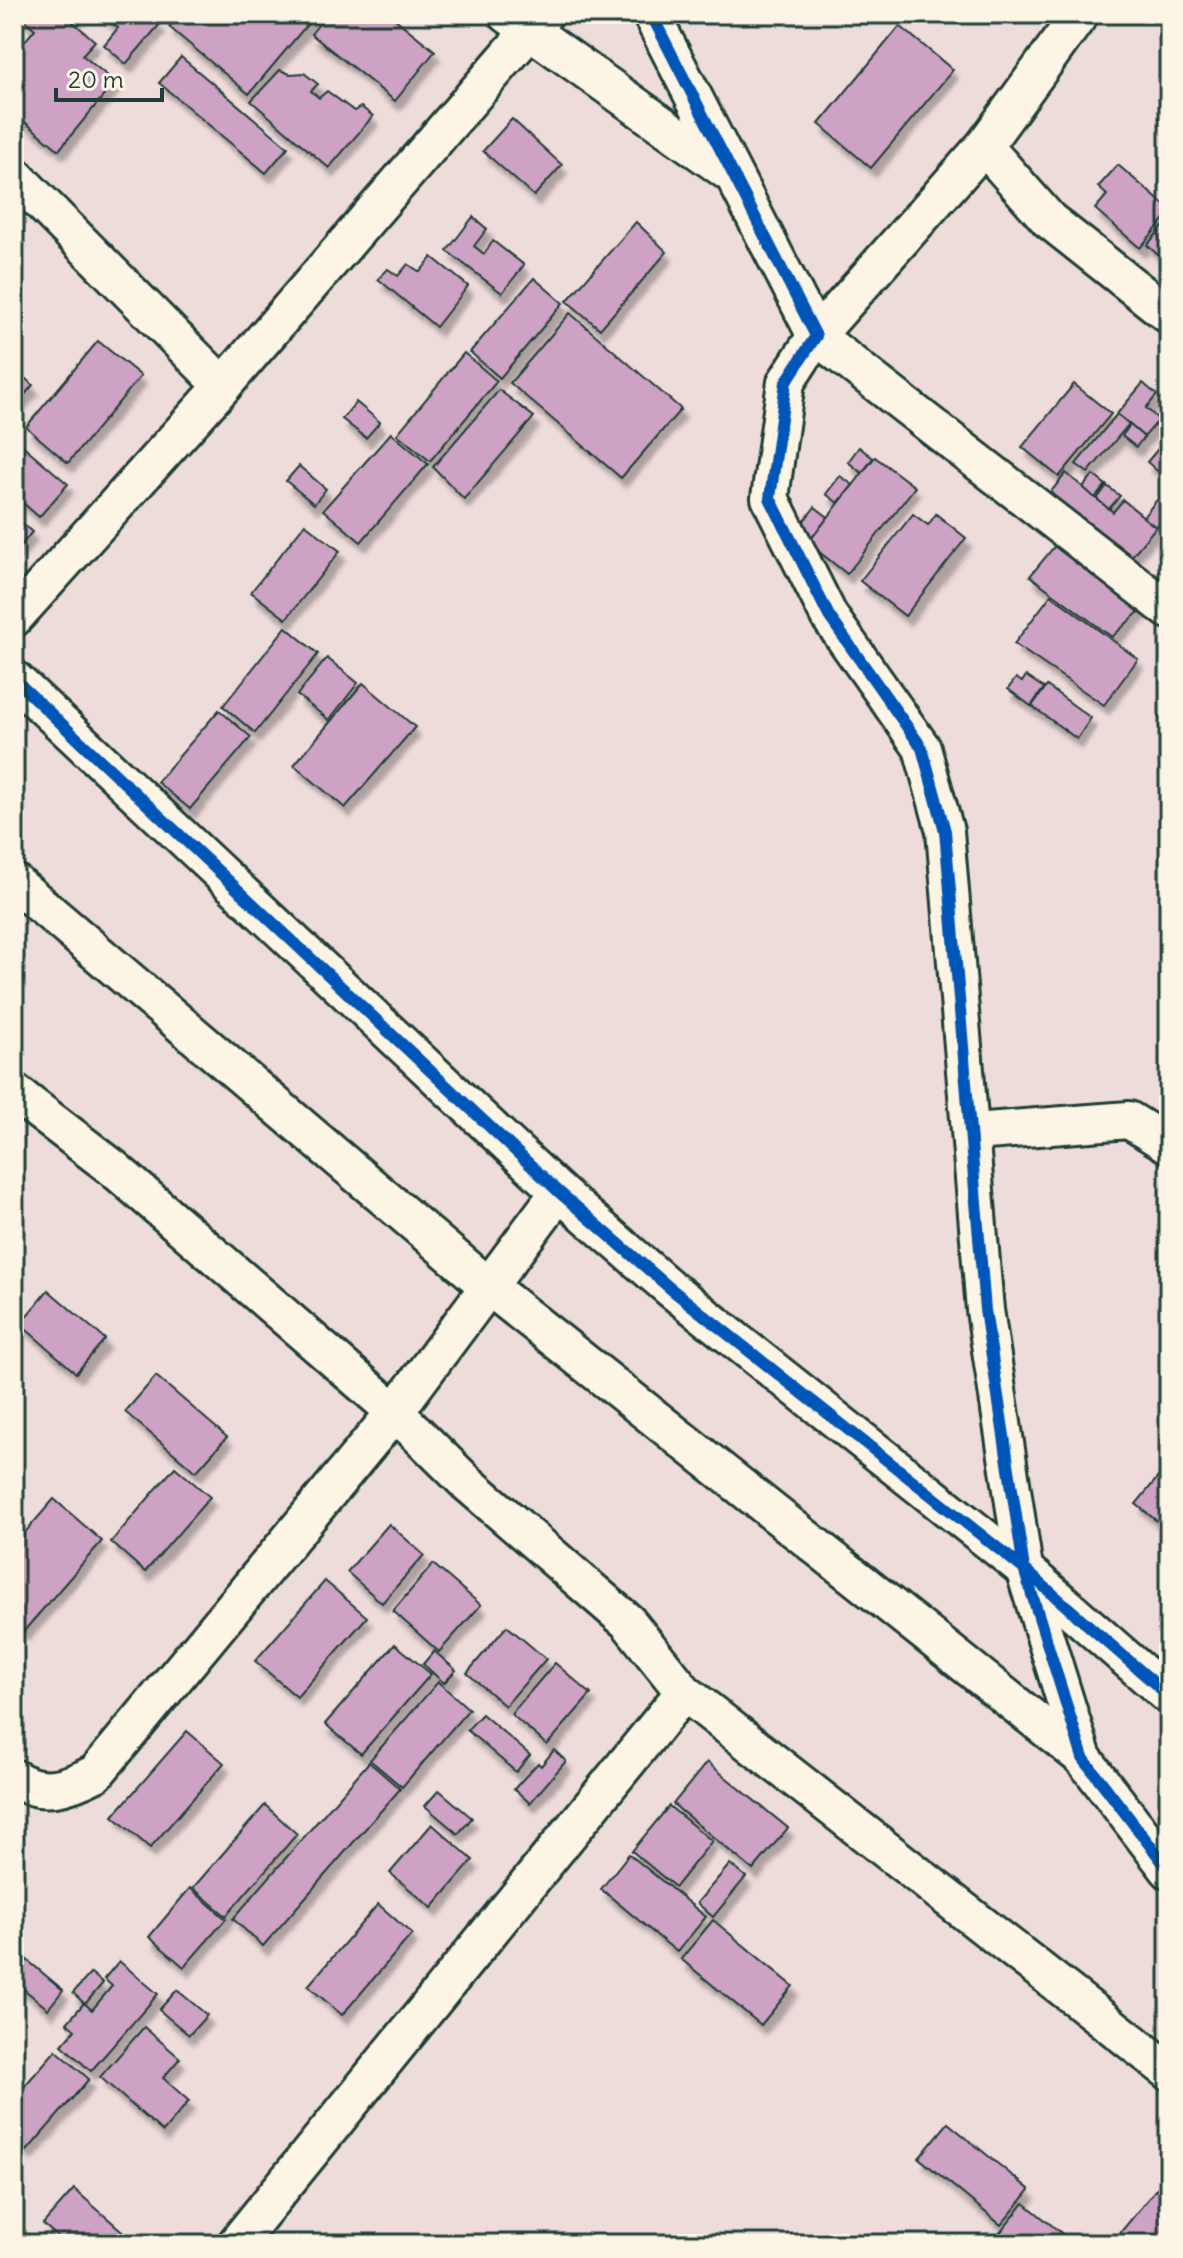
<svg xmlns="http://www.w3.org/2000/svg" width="1183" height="2258" font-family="Delius,sans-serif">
  <defs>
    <filter id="shadow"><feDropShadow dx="5" dy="9" stdDeviation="2" flood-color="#0004"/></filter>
  </defs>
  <rect width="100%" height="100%" fill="#eedcdb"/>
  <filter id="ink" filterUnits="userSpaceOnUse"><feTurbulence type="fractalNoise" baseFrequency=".0125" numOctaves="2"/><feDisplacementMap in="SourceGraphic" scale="16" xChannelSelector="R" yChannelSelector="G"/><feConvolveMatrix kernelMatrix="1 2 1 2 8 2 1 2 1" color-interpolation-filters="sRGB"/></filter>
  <g filter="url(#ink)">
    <!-- building -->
    <g fill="#cea2c5" stroke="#1f3d34" stroke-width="2" filter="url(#shadow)">
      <polygon points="23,14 64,14 95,41 82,55 115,82 59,150 14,113 14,54 35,29 21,17"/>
      <polygon points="101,14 148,14 160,24 126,64 104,45 118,28"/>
      <polygon points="180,14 316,14 249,94 169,27"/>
      <polygon points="327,14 389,14 435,51 395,101 311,34"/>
      <polygon points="900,26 953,70 871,168 819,124"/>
      <polygon points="181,57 288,147 266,173 159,83"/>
      <polygon points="280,70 290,74 304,73 318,84 311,91 319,98 327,91 354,111 361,107 373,116 329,168 251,101"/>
      <polygon points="512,119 562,165 534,196 483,151"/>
      <polygon points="1118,165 1169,209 1169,214 1140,248 1095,209 1107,195 1098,187"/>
      <polygon points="473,217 487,229 474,246 484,254 493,241 524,265 502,293 447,251"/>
      <polygon points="1169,220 1169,265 1147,245"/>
      <polygon points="636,222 667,252 600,329 567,301"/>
      <polygon points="432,257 468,286 436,327 378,279 388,269 398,276 408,264 420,272"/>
      <polygon points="534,278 563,303 500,378 470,352"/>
      <polygon points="570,313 681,409 621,478 510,383"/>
      <polygon points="98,341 141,376 68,463 26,427"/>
      <polygon points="464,353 497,381 430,461 397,434"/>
      <polygon points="14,369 33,385 14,407"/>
      <polygon points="1143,383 1157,395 1146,408 1159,420 1144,437 1117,414"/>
      <polygon points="1074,384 1111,414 1059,477 1022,447"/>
      <polygon points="499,390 534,417 464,499 433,467"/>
      <polygon points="356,402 380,422 366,438 342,419"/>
      <polygon points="1117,414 1129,424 1088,473 1076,464"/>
      <polygon points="1130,425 1144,437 1136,447 1122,436"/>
      <polygon points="391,433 428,464 361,542 323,510"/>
      <polygon points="14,438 68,484 39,517 14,495"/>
      <polygon points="1163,443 1169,448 1169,481 1147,462"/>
      <polygon points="859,447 873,458 862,473 848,462"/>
      <polygon points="875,457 915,487 847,574 808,543"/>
      <polygon points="299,466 326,489 314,504 286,481"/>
      <polygon points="1066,473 1113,512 1123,500 1156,527 1115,576 1036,510"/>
      <polygon points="1093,475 1106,485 1095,498 1083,487"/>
      <polygon points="840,476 853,485 838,503 826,494"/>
      <polygon points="1169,485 1169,511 1156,527 1143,517"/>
      <polygon points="1107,486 1120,496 1109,509 1097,499"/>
      <polygon points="815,507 828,517 812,537 799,527"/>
      <polygon points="913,514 928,525 936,514 966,538 905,616 860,581"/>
      <polygon points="14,516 32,532 14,554"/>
      <polygon points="305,524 340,551 286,619 251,592"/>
      <polygon points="1057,543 1145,606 1112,637 1030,576"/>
      <polygon points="1051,595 1138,659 1104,705 1014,644"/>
      <polygon points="286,627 318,654 255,733 223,706"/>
      <polygon points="327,658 358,683 329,720 297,695"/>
      <polygon points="1026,676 1044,688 1031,706 1008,689 1016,678 1022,682"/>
      <polygon points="363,683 415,727 345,808 294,765"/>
      <polygon points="1047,686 1091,718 1077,739 1032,706"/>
      <polygon points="219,710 251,737 190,809 157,782"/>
      <polygon points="48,1290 105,1339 76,1373 20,1324"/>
      <polygon points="156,1376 227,1437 196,1472 125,1412"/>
      <polygon points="1168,1465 1169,1466 1169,1531 1136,1504"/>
      <polygon points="175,1467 210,1497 145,1572 111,1542"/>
      <polygon points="54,1499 102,1541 24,1631 14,1623 14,1545"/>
      <polygon points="389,1524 424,1555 382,1603 347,1572"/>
      <polygon points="433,1564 481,1605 439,1652 393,1611"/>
      <polygon points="325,1581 367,1617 297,1697 255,1661"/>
      <polygon points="507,1626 546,1659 505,1706 467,1673"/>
      <polygon points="395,1644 431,1674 361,1754 325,1724"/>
      <polygon points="434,1651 456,1670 444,1683 423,1664"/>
      <polygon points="555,1663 591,1694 547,1745 511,1714"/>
      <polygon points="438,1682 469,1709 402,1787 370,1760"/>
      <polygon points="482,1714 530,1755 516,1772 467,1730"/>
      <polygon points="187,1731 224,1763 150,1848 113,1816"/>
      <polygon points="554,1750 566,1761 530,1803 514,1789 538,1763 541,1766"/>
      <polygon points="369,1762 400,1789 263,1946 233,1919"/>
      <polygon points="707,1762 788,1828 753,1870 673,1804"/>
      <polygon points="439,1790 472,1818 458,1834 425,1806"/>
      <polygon points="265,1805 297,1834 226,1916 193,1888"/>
      <polygon points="669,1806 712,1841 675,1887 632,1851"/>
      <polygon points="432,1824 473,1860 432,1908 390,1873"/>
      <polygon points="629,1854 706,1917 677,1952 601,1889"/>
      <polygon points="730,1864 746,1877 713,1917 697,1903"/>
      <polygon points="190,1888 226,1919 184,1967 149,1937"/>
      <polygon points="378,1904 412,1934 342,2015 308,1986"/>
      <polygon points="713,1920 793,1986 761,2025 681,1959"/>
      <polygon points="14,1949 63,1990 48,2009 14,1981"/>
      <polygon points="119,1961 158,1994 91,2071 62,2045 75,2030 67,2023 84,2003 92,2010 112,1986 104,1979"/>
      <polygon points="91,1973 103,1983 85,2004 73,1993"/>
      <polygon points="177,1990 207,2015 189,2035 159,2010"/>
      <polygon points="144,2027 180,2058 163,2078 189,2101 163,2132 100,2077"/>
      <polygon points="56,2050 89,2079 27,2151 14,2139 14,2098"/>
      <polygon points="948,2123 1030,2190 1001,2225 919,2158"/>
      <polygon points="1169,2173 1169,2244 1111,2244"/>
      <polygon points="74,2189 137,2244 66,2244 43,2224"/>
      <polygon points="1024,2203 1075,2244 1011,2244 999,2234"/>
    </g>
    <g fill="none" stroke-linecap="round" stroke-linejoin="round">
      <defs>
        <g id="minor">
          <polyline points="507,14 727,171"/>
          <polyline points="651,14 816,336 786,382 770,498 829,616 922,748 945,831 985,1310 1024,1569 1083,1758 1169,1870"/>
          <polyline points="1080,14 984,146 816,336 1169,610"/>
          <polyline points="984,146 1049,220 1169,315"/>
          <polyline points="14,175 223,386"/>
          <polyline points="14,618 223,386 544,14"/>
          <polyline points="14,679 559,1192 671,1289 1024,1569 1169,1696"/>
          <polyline points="14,882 488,1286 1083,1758"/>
          <polyline points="14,1092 113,1168 395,1412 466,1482 628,1622 684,1692 1169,2071"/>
          <polyline points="973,1132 1129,1120 1169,1145"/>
          <path d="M14 1778C42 1797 69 1787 96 1773L395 1412 559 1192"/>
          <polyline points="236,2244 684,1692"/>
        </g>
      </defs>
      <!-- minor casing -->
      <use href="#minor" stroke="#1f3d34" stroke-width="42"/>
      <!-- minor -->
      <use href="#minor" stroke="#fcf5e5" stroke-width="36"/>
      <defs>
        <g id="cycleway">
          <polyline points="651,14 816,336 786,382 770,498 829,616 922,748 945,831 985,1310 1024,1569 1083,1758 1169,1870"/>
          <polyline points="14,679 559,1192 671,1289 1024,1569 1169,1696"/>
        </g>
      </defs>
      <!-- cycleway casing -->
      <use href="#cycleway" stroke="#fcf5e5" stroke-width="17"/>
      <!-- cycleway -->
      <use href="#cycleway" stroke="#0057b8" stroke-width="12"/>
    </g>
  </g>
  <!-- margin -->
  <rect width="1183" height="2258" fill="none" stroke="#fcf5e5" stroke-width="48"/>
  <rect x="24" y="24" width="1135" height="2210" fill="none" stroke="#1f3d34" stroke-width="3" filter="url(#ink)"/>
  <!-- scale -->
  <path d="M56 88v12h106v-12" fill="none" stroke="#1f3d34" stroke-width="4"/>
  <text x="68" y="88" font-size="24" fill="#1f3d34" stroke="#fcf5e5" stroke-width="6" paint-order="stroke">20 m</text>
</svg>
